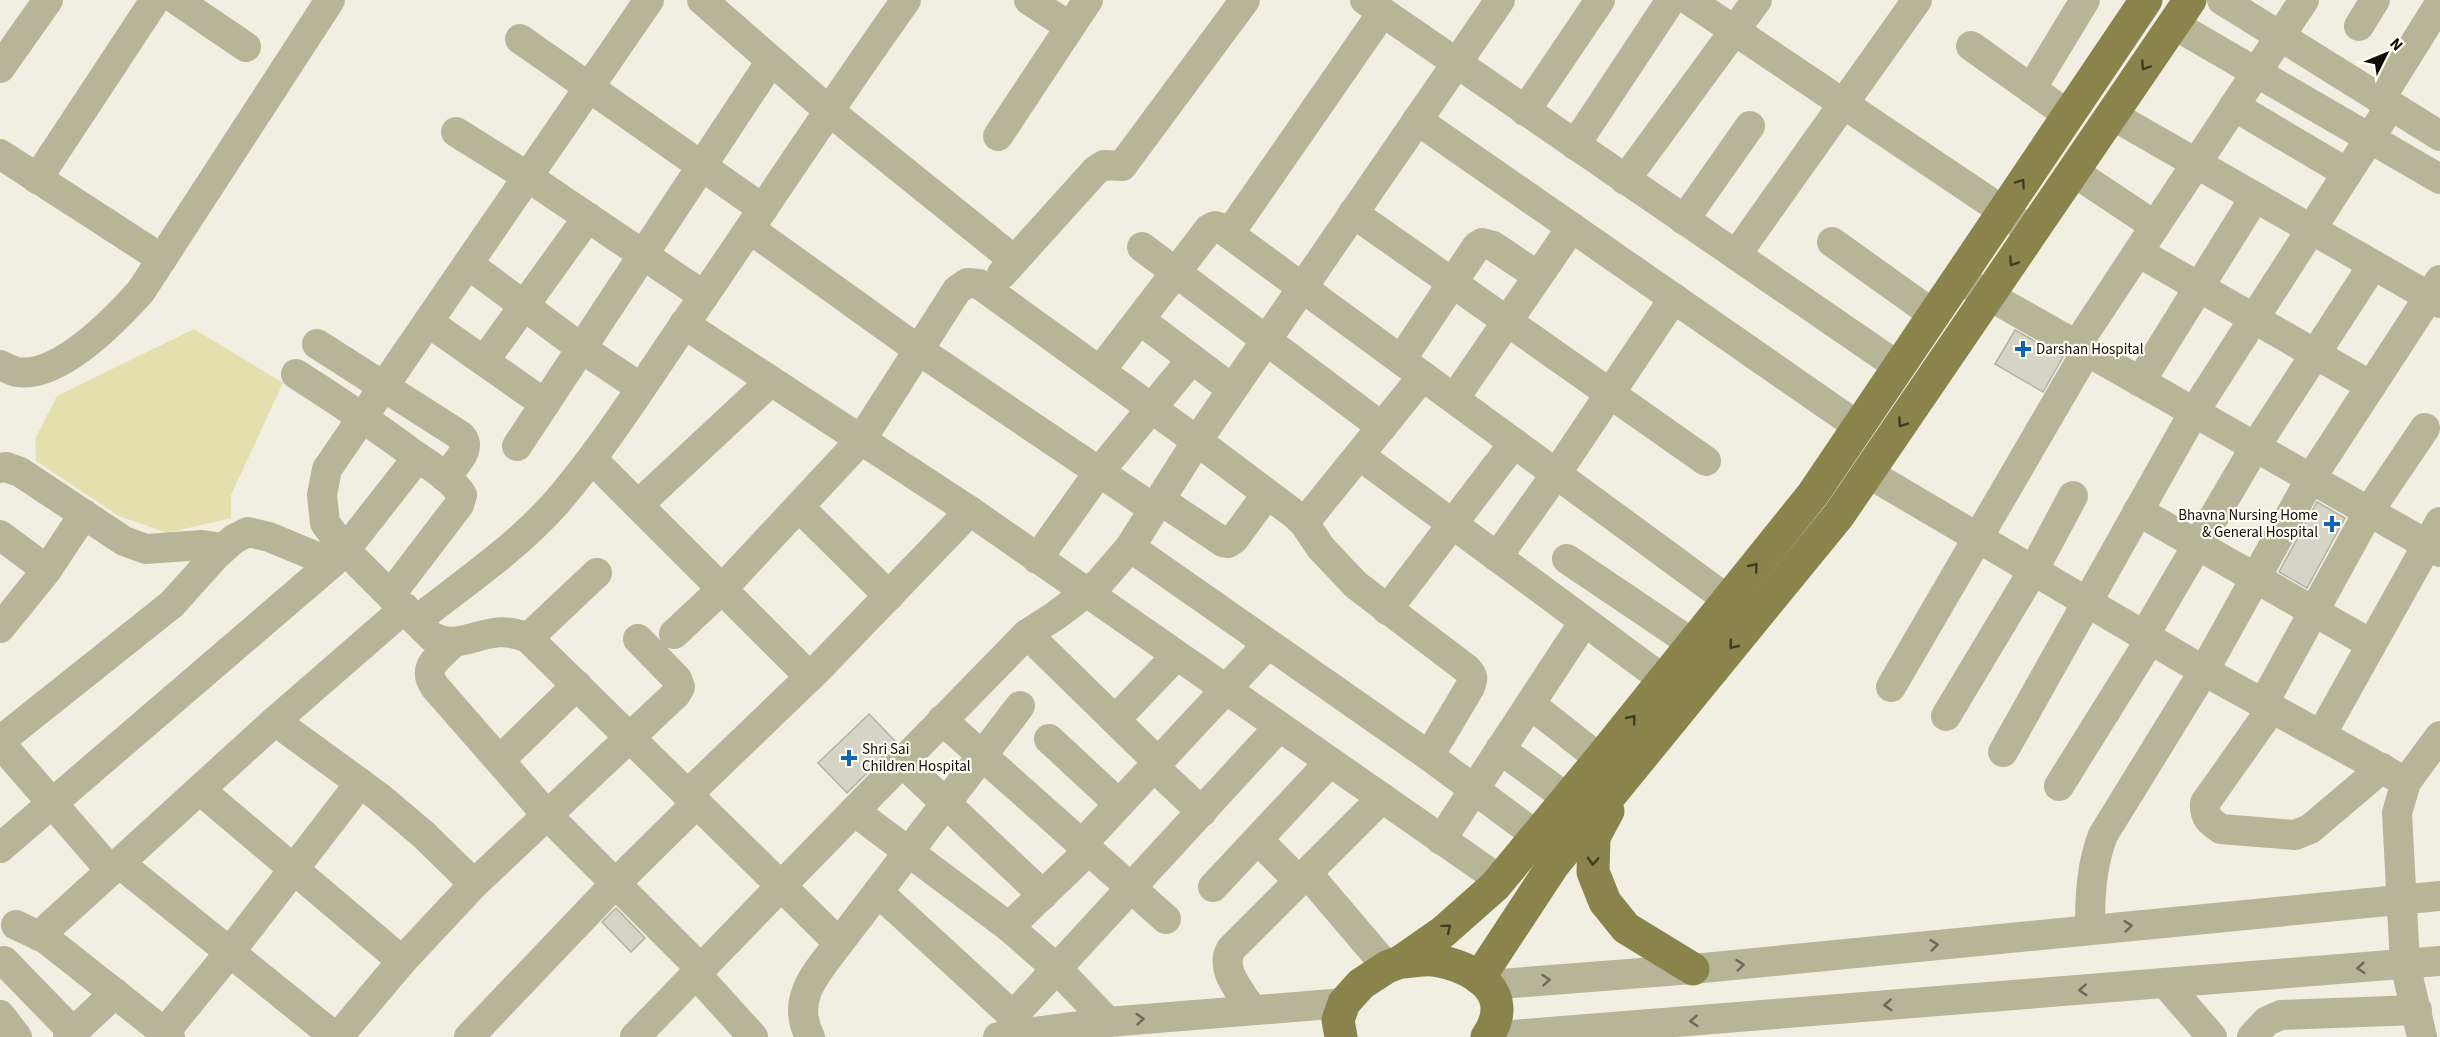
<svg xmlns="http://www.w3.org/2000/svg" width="2440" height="1037" font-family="'Source Sans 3',sans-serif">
  <rect width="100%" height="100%" fill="#f0efe2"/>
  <!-- green -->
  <polygon fill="#e4dfac" points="194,329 283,383 231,495 231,518 167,533 119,516 36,461 35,439 57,396"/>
  <!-- building -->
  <g fill="#d5d4c7" stroke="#b2b1a5" stroke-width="1.5">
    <polygon points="2015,330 2063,357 2043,392 1995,364"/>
    <polygon points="2317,502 2345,518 2307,588 2279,572"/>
    <polygon points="869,714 897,743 847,793 818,763"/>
    <polygon points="616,908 645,938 631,952 602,922"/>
  </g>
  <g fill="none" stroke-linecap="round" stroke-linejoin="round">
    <!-- minor -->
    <g stroke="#b7b598" stroke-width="30">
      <polyline points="177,0 246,47"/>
      <polyline points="702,0 828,110 1014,260"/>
      <polyline points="1029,0 1070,27"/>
      <polyline points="1365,0 1899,367"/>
      <polyline points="1689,0 2003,211 2032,233"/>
      <polyline points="2222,0 2440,136"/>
      <polyline points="2173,24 2440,179"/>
      <polyline points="2359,26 2375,0"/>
      <polyline points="520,39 763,209"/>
      <polyline points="1971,46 2068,115"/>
      <polyline points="0,68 48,0"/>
      <polyline points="2031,89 2085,0"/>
      <polyline points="2380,99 2440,3"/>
      <polyline points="2234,106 2347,173"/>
      <polyline points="1525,111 1600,0"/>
      <polyline points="2112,115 2440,303"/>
      <polyline points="1417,120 1859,427"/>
      <polyline points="456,132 528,177 704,296"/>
      <polyline points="998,136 1088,0"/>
      <polyline points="1575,145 1671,0"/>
      <polyline points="0,154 162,259"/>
      <polyline points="2074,172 2155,226"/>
      <polyline points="37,179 155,0"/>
      <polyline points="1625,180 1757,0"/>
      <polyline points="1353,213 1706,461"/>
      <polyline points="1684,220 1750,126"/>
      <polyline points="750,229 920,351 1154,509"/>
      <polyline points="1229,234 1382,13"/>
      <polyline points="1832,242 1934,315"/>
      <polyline points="1142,247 1382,427"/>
      <polyline points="2138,252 2371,386"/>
      <polyline points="1736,255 1917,0"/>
      <polyline points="468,264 581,348 641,388"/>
      <polyline points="1002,274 1096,170 1104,165 1122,166 1245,0"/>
      <polyline points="1958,278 2440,552"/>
      <polyline points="1140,320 1232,389"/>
      <polyline points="428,322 545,404"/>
      <polyline points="684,324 970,511 1500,880"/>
      <path d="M317 344 461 436C473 449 454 466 445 477"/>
      <polyline points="2076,346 2304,0"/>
      <polyline points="1401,360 1477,246 1482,243 1493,246 1538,276"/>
      <polyline points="484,361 588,217"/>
      <path d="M0 365C5 367 12 371 17 372 59 379 116 319 141 291L330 0"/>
      <polyline points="1100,371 1209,229 1215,226 1221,228 1728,600"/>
      <path d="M296 374C337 400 377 427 416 456 432 467 451 478 462 495L459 505 391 594"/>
      <polyline points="2140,382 2255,197"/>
      <polyline points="1454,399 1572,227"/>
      <polyline points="517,446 771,61"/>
      <polyline points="1359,455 1664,680"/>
      <polyline points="592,459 810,677"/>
      <polyline points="0,468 6,467 20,472 124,541 146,549 202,545 223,548"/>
      <polyline points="1868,473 2204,671 2406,782"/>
      <polyline points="1160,500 1223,542 1228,543 1234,539 1267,494"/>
      <polyline points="638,505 771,381"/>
      <polyline points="799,507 889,596"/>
      <polyline points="2138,511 2371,644"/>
      <polyline points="1304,523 1423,376"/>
      <polyline points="0,535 47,570"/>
      <polyline points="1130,547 1429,756 1537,836"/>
      <polyline points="1497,557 1556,474 1674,298"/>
      <polyline points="1037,559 1099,472 1192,359"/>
      <polyline points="1567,559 1693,644"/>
      <polyline points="1387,610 1514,443"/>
      <path d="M417 620C464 583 516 548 556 503 600 452 637 394 675 338 753 225 827 111 906 0"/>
      <polyline points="0,628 47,570 84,514"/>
      <path d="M674 634 722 589 861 440 957 290 967 283 979 284 1197 441 1293 513 1304 523 1321 548 1356 585 1467 669C1474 676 1473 679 1470 687L1429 756"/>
      <polyline points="1027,634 1158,762"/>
      <polyline points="2144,636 2255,447 2373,265"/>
      <polyline points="528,638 597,573"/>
      <path d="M452 644C438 658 421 667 435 687L547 815 701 969"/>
      <polyline points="1891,687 2086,352"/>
      <polyline points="1530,704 1600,759"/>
      <polyline points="2263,704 2369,511 2425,428"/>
      <path d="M2272 708 2205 803C2204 817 2210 822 2221 829L2295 835 2310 829 2382 768"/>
      <polyline points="1946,716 2033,571 2073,496"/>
      <polyline points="942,720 1166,919"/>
      <polyline points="1115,720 1176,656"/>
      <polyline points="275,721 379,797 424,835 474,884"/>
      <polyline points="2321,735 2440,522"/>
      <polyline points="1049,739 1119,804"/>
      <polyline points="0,741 172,604 216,555 234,539 248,532 269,537 332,563"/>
      <polyline points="0,743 111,871"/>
      <polyline points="1500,749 1568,799"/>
      <polyline points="2003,752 2194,412 2391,105"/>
      <polyline points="500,760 577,685"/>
      <polyline points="902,762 1043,895"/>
      <polyline points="1154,767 1202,812"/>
      <polyline points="2059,786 2150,640"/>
      <polyline points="200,790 402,961"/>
      <polyline points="687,795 817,670 970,511"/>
      <polyline points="854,811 1009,927 1057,969 1108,1022"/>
      <polyline points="1258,840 1299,881"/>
      <polyline points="1441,840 1584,622"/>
      <polyline points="1082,844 1268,644"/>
      <polyline points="0,848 332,563 345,550 418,457"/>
      <polyline points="119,863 335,1037"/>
      <polyline points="1307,873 1387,967"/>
      <polyline points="1213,887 1330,762"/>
      <polyline points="878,892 1013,1016 1021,1032"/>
      <polyline points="16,925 46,939 170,1037"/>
      <polyline points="1009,927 1089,850"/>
      <path d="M2090 930C2090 896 2091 866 2103 835L2204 671 2311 478 2440 280"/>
      <polyline points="39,936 275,721 405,608"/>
      <polyline points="839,943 1020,706"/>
      <polyline points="4,961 73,1032"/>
      <polyline points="696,974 753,1037"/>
      <polyline points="2166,984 2212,1037"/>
      <polyline points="1487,985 1693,969 2440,896"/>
      <path d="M1252 1010C1241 991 1219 970 1231 949L1382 798"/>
      <polyline points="0,1015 17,1037"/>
      <polyline points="1013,1016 1279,727"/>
      <polyline points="68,1037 115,993"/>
      <polyline points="161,1037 230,952 360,783"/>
      <polyline points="338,1037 402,961 474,884 676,694 680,687 677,679 638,639"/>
      <polyline points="469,1037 615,884 696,804"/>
      <path d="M635 1037 781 886 528 638C486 619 463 655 431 636L345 550 325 523 322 495 327 469 649 0"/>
      <path d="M810 1037C790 999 817 972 839 943L781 886 1027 634 1055 616 1099 583 1130 547 1197 441 1500 0"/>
      <polyline points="998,1037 1108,1022 1344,1003"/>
      <polyline points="1487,1037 2440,961"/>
      <polyline points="2252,1037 2267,1021 2281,1015 2417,1010"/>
      <polyline points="2422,1037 2405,964 2397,813 2406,782 2440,736"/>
    </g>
    <!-- major -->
    <g stroke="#8a834c" stroke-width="33">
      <polyline points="1608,811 1594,837 1593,872 1605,902 1626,928 1693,969"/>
      <path d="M1400 962C1411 962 1423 959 1433 960 1474 966 1517 993 1487 1037"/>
      <polyline points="1479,978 1554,864 1839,515 2190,0"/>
      <polyline points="1341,1037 1338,1020 1344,1003 1361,984 1387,967 1400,962 1443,932 1495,886 1600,759 1813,494 2146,0"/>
    </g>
  </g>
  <!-- one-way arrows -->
  <defs><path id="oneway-chevron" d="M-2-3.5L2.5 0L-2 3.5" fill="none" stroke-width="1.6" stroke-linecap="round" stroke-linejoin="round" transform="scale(1.5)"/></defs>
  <g stroke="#403d24">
    <use href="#oneway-chevron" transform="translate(2145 66) rotate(124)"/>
    <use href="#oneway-chevron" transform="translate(2021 183) rotate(-56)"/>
    <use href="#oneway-chevron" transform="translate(2013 262) rotate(124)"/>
    <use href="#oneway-chevron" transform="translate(1902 423) rotate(125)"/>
    <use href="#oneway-chevron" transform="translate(1754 567) rotate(-51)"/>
    <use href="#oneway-chevron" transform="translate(1733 645) rotate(129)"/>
    <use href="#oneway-chevron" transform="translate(1632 719) rotate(-51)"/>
    <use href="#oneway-chevron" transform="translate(1593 861) rotate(92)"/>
    <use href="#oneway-chevron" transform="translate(1447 928) rotate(-40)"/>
  </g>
  <g stroke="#6b6a58">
    <use href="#oneway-chevron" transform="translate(2128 926) rotate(-6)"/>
    <use href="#oneway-chevron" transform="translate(1934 945) rotate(-6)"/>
    <use href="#oneway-chevron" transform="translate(1740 965) rotate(-6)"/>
    <use href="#oneway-chevron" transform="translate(2361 968) rotate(175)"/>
    <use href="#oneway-chevron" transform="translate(1546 980) rotate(-4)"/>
    <use href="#oneway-chevron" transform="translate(2083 990) rotate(176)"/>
    <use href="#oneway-chevron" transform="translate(1888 1005) rotate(176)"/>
    <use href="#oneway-chevron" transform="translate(1140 1019) rotate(-5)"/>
    <use href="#oneway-chevron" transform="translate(1694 1021) rotate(176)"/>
  </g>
  <!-- markers -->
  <g fill="#1164b2" stroke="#fefcf0" stroke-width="2">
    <path d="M2020 340h6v6h6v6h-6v6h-6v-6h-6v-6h6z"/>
    <path d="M2329 515h6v6h6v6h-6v6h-6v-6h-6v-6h6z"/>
    <path d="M846 749h6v6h6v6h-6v6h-6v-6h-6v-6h6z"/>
  </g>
  <g text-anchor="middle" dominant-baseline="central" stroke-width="4.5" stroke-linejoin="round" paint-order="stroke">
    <!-- poi labels -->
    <g font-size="15" fill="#0e0e09" stroke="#fefcf0" text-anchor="start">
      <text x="2036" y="349">Darshan Hospital</text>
      <text x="2318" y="515" text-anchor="end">Bhavna Nursing Home<tspan x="2318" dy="17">&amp; General Hospital</tspan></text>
      <text x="862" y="749">Shri Sai<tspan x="862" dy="17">Children Hospital</tspan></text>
    </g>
  </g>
  <!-- north arrow -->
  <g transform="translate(2386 54) rotate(47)" stroke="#fefcf0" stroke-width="4.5" paint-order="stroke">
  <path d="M0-4.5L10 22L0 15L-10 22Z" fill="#0e0e09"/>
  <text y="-9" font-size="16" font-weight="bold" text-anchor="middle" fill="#0e0e09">N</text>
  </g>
</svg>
